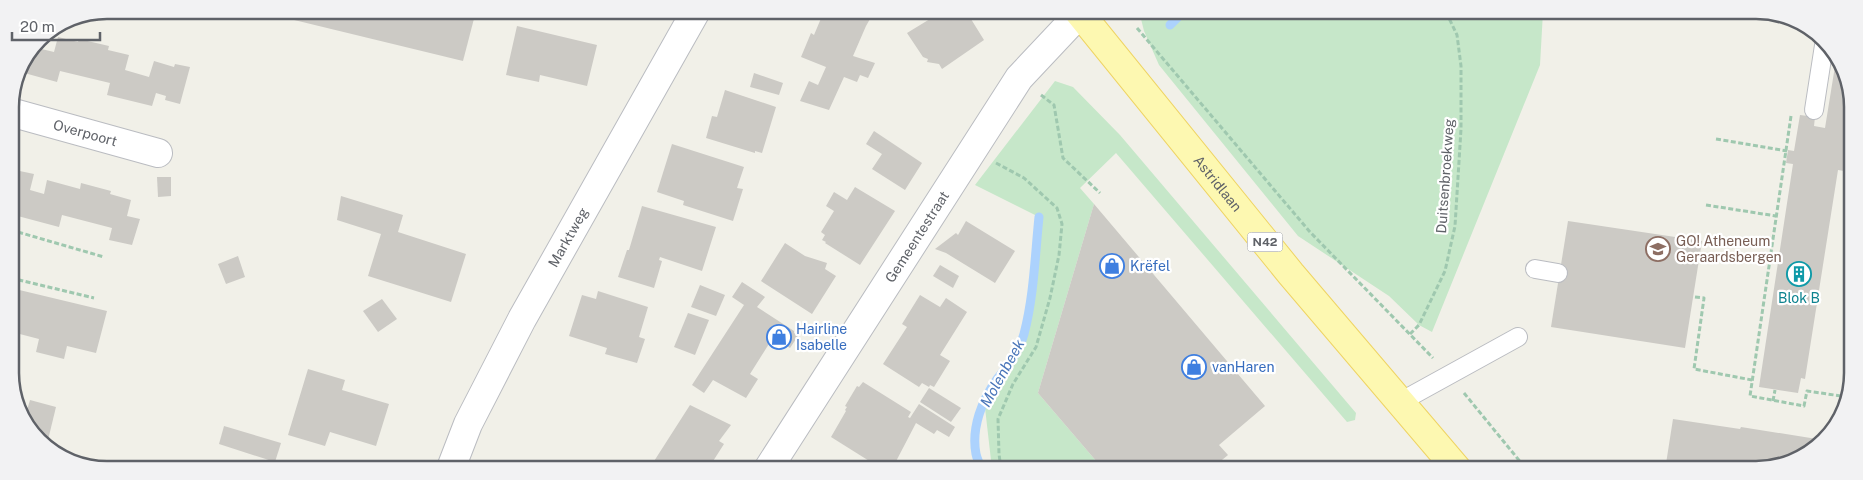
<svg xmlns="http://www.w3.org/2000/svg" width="1863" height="480" font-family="'Public Sans',sans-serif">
  <rect width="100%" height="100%" fill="#f1f0e8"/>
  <!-- green -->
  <g fill="#c6e7c9">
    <polygon points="1139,11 1543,12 1540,65 1432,332 1419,325 1389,296 1298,236 1159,65 1144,31"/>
    <path d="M1055 81 1073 87 1120 135 1356 413 1355 420 1347 422 1116 153 1080 188 1094 204 1038 393 1103 469H992L984 399C996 382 1012 365 1020 345 1034 311 1035 255 1039 217L975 185Z"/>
  </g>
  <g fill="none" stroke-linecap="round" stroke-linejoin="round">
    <!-- stream -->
    <g stroke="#acd2fd" stroke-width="9">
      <polyline points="1170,25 1184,11"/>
      <path d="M981 469C980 464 977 459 976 454 971 428 982 400 997 379 1008 365 1019 352 1024 334 1034 296 1035 255 1039 217"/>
    </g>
  </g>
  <!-- building -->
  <g fill="#cccac5">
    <polygon points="253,10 473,10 476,11 463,61"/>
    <polygon points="826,11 895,11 889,20 874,12 866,26 853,56 875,63 868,78 860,75 857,82 844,77 829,110 800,101 809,81 818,85 826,67 801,57 811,33 814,35 822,16 824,17"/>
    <polygon points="943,11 966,11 984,40 942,69 939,64 927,62 928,59 923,57 907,33"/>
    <polygon points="517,26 597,45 587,86 540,75 539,82 506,75"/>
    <polygon points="58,37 78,42 79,39 109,46 108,50 129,55 125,70 149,77 154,61 174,67 175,64 190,67 180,104 165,100 166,96 156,93 152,106 107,95 110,83 60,71 57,82 17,71 33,47 54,52"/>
    <polygon points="1836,60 1851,88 1851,172 1838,170 1805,379 1801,378 1798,393 1759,387 1793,164 1786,163 1788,150 1794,151 1800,115 1815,117 1814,126 1825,128"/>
    <polygon points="754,73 783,83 779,95 750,87"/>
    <polygon points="725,90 776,107 762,153 755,151 755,153 706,138 712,116 717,117"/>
    <polygon points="874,131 922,163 905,190 872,169 882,154 866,144"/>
    <polygon points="672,144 744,167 737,188 743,189 733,221 683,205 684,201 657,192"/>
    <polygon points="11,165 15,166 15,170 34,174 30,190 44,194 47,180 80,189 81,183 111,191 110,194 131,200 127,216 140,219 132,245 109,240 112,228 62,215 59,227 14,215 16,203 11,202"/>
    <polygon points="157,177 171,177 171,196 158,197"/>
    <polygon points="855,187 895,211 860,265 825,243 826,242 822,240 825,235 821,232 834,211 826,206 834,192 847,200"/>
    <polygon points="341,196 403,215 398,232 466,254 451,302 368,276 381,234 337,220"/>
    <polygon points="1094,204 1265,406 1219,445 1228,455 1211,469 1103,469 1038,393"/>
    <polygon points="642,206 716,227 702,271 660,257 659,260 662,261 654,288 618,277 627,250 629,250"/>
    <polygon points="966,221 1015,251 995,283 946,253 935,249 956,233 958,235"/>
    <polygon points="1568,221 1702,241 1685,348 1551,327"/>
    <polygon points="785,243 805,256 827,263 825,269 836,276 812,314 761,281"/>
    <polygon points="238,256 245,277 226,284 218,264"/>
    <polygon points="940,265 959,276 953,288 933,276"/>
    <polygon points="742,282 765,297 757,307 794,331 794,333 798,336 790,348 785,345 784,347 772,339 750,374 758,379 746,398 713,380 704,393 692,385 744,305 732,297"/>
    <polygon points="700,285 725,295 716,316 691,307"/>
    <polygon points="11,288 107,311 96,353 67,346 64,359 36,352 39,339 12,332"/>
    <polygon points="598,291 648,307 639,337 645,339 637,363 605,354 607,348 569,336 582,295 596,299"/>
    <polygon points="920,295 940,307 946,298 967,312 940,355 950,361 934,387 930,385 929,387 922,383 919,387 883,364 907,327 902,324"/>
    <polygon points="382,299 397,319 378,332 363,311"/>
    <polygon points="688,313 709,320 695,355 674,347"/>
    <polygon points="308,369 345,380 342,390 389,404 376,446 330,432 325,446 288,435"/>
    <polygon points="863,382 911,412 908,417 910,418 919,404 955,427 949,437 937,430 934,434 916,423 892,469 882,469 831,437 846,411 845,410 847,407 845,406 857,386 859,387"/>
    <polygon points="929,388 961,408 951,422 920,402"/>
    <polygon points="30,400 56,407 48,440 36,436 25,417"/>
    <polygon points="690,405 731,425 719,441 724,444 708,469 649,469"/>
    <polygon points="1673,419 1740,429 1741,427 1823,440 1820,446 1762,470 1665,470"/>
    <polygon points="224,426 281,443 275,462 219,444"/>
  </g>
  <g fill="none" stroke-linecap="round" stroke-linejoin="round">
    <defs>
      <g id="service">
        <polyline points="1814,110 1825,39"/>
        <polyline points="1535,269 1558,273"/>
        <polyline points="1400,402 1518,337"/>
      </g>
      <g id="minor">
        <path id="s1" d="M10 112 158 153"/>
        <path id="s2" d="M768 469 1019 78 1082 11"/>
      </g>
      <g id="tertiary">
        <path id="s3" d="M451 468 468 424 522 319 696 11"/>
      </g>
      <g id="primary">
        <path id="s4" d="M1078 11 1291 274 1457 469"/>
      </g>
    </defs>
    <!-- service casing -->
    <use href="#service" stroke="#babcc1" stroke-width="20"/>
    <!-- minor casing -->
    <use href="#minor" stroke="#babcc1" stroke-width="30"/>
    <!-- tertiary casing -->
    <use href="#tertiary" stroke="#babcc1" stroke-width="30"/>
    <!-- primary casing -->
    <use href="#primary" stroke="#efd463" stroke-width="30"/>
    <!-- path -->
    <g stroke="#9fc8af" stroke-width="3" stroke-dasharray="5 2.5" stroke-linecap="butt">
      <polyline points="1137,28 1310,232 1433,358"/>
      <polyline points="1041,95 1054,105 1063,158 1100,193"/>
      <polyline points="1791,116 1750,396 1804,406 1807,391 1848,397"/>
      <polyline points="1716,139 1787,151"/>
      <polyline points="996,163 1024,178 1057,208 1062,224 1059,255 1050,298 1036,347 1013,384 998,419 999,454 1001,469"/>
      <polyline points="1706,205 1776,216"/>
      <polyline points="11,230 104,257"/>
      <polyline points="11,278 94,298"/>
      <polyline points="1695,297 1704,298 1694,369 1752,380"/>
      <polyline points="1410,334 1419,325 1445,271 1455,226 1461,129 1461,66 1457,35 1446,12"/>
      <polyline points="1464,393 1527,470"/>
      <polyline points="1773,401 1775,390"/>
    </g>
    <!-- service -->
    <use href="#service" stroke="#fff" stroke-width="18"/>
    <!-- minor -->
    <use href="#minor" stroke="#fff" stroke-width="28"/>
    <!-- tertiary -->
    <use href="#tertiary" stroke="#fff" stroke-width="28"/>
    <!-- primary -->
    <use href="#primary" stroke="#fdf8b1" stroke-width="28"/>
  </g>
  <!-- icons -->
  <defs>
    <symbol id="school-ring" viewBox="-11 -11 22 22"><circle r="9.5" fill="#fff" stroke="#8d6e63" stroke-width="1.5"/><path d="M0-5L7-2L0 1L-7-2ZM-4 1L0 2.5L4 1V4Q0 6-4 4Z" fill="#8d6e63"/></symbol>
    <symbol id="shop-ring" viewBox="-11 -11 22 22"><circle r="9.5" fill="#fff" stroke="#3f7fe0" stroke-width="1.5"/><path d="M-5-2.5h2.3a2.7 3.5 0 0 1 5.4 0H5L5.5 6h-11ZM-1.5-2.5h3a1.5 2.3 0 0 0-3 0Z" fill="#3f7fe0"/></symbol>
    <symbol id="building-ring" viewBox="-11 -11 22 22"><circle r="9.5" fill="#fff" stroke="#0f9aa8" stroke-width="1.5"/><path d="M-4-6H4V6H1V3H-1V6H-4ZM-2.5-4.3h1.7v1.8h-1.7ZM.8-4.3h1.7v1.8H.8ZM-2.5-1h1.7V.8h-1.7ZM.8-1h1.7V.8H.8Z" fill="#0f9aa8"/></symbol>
  </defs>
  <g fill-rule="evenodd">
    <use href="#school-ring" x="1644" y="235" width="28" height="28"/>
    <use href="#shop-ring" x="1098" y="252" width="28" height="28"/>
    <use href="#building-ring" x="1785" y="260" width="28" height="28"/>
    <use href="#shop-ring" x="765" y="323" width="28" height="28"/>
    <use href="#shop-ring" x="1180" y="353" width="28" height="28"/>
  </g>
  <g text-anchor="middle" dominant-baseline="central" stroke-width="4.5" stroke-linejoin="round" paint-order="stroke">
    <!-- shield labels -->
    <rect fill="#fff" stroke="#8f9195" stroke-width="1" x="1247.5" y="232.5" width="35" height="19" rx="4"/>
    <g font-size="12" font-weight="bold" fill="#5f6268">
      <text x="1265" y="242">N42</text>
    </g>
    <!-- street labels -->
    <g font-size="14" fill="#5f6268" stroke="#fff">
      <text stroke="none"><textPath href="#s1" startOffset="78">Overpoort</textPath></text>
      <text transform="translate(1445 176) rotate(-86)">Duitsenbroekweg</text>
      <text stroke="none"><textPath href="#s4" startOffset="222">Astridlaan</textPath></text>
      <text stroke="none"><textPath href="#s2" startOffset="276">Gemeentestraat</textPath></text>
      <text stroke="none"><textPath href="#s3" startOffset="259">Marktweg</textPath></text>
    </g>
    <!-- education labels -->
    <g font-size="14" fill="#785e54" stroke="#fff" text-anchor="start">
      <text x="1676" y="241">GO! Atheneum<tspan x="1676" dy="16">Geraardsbergen</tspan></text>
    </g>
    <!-- shop labels -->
    <g font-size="14" fill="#366cbe" stroke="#fff" text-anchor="start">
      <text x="1130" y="266">Krëfel</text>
      <text x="796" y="329">Hairline<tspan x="796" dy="16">Isabelle</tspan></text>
      <text x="1212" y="367">vanHaren</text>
    </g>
    <!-- culture labels -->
    <g font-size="14" fill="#0d838f" stroke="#fff">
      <text x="1799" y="298">Blok B</text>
    </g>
    <!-- water labels -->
    <g font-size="15" font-style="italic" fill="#4a76b9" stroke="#fff">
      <text transform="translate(1002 373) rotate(-61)">Molenbeek</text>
    </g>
  </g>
  <!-- crop -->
  <path d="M0 0H1863V480H0ZM107 19H1756A88 88 0 0 1 1844 107V373A88 88 0 0 1 1756 461H107A88 88 0 0 1 19 373V107A88 88 0 0 1 107 19Z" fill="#f2f2f3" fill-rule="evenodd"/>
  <path fill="none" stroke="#5f6268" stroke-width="2.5" d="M107 19H1756A88 88 0 0 1 1844 107V373A88 88 0 0 1 1756 461H107A88 88 0 0 1 19 373V107A88 88 0 0 1 107 19Z"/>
  <!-- scale -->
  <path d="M12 32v8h88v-8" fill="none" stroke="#5f6268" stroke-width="2.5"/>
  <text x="20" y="32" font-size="15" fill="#5f6268" stroke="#ffffff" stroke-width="4" paint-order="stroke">20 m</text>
</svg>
